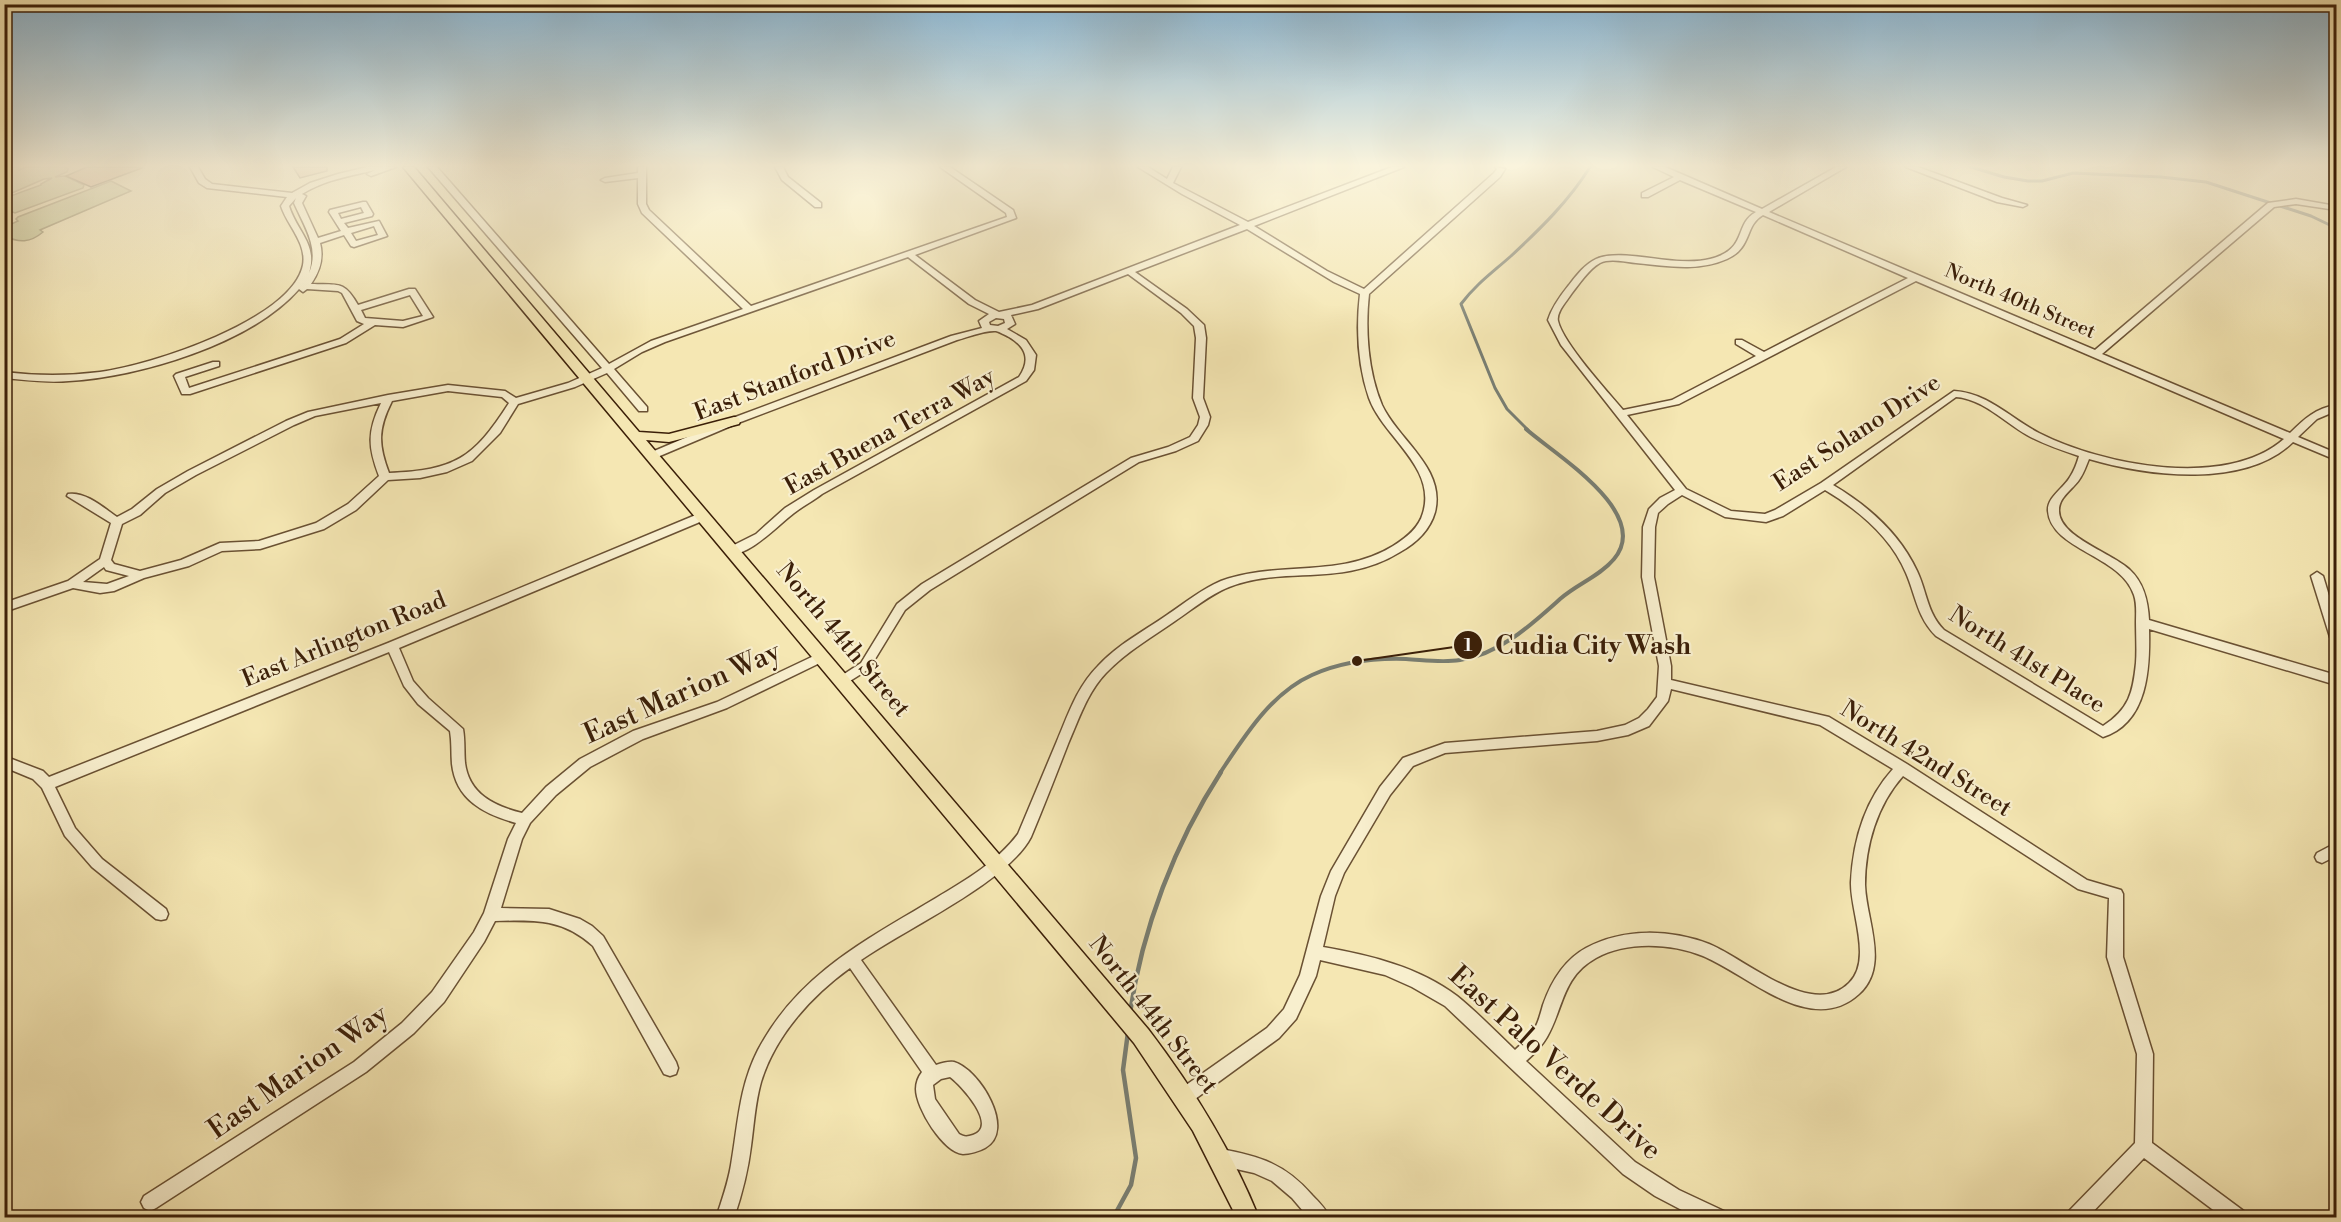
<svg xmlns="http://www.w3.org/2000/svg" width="2341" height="1222" font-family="'Libre Bodoni',serif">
  <rect width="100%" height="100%" fill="#f5e7b3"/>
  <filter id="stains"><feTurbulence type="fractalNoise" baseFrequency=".00333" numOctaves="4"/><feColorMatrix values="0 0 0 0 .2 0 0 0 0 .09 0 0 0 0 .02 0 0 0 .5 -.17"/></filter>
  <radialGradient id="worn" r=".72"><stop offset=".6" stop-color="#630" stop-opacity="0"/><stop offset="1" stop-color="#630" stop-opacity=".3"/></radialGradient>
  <!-- green -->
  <g fill="#bfc48a" stroke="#7d7249" stroke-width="1.5">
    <polygon points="5,167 19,167 19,170 26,167 64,167 68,169 67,172 55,177 65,176 84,185 83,188 15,213 5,209 5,198 41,185 41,184 52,178 44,179 5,196"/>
    <path d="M111 181 131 191 40 230 43 232C30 243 19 243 5 236V227L18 221 16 219 18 217Z"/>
  </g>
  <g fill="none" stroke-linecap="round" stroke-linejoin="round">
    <!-- stream-far2 -->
    <g stroke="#797e72" stroke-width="3">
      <polyline points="1971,167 2004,177 2028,181 2042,181 2073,173 2161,177 2206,182 2311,216 2336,228"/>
      <path d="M1528 430 1507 409 1495 388 1461 304C1475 285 1493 272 1511 256 1540 229 1569 201 1590 167"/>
    </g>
    <!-- stream-far1 -->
    <path stroke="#797e72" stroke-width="4" d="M1220 773C1244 737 1271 693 1312 675 1341 662 1375 658 1406 659 1424 660 1442 663 1460 660 1500 654 1531 625 1560 599 1577 584 1600 576 1614 559 1653 513 1554 454 1526 429"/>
    <!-- stream -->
    <g stroke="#797e72" stroke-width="4.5">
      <path d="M1130 1013C1142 929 1175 843 1221 772"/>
      <polyline points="1113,1218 1131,1185 1136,1158 1123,1070 1128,1032"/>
    </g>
  </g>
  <!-- building -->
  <g fill="#d49972" stroke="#3b1f08" stroke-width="1.5">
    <polygon points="87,167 142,167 142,168 91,187 66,176"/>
    <polygon points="293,167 327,167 327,171 300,178"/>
  </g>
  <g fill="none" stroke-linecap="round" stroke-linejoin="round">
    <defs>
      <g id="minor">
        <path d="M190 167H198L205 179 212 184 292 193 310 183 338 174 367 167H396L371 176 367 174 375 170C350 176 324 180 302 194L306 196 302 203 318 238 341 231 329 212 330 210 363 202H366L373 214 372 216 344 223 348 228 379 221 387 236 354 247 351 246 344 235 320 243C324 258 320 271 311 284 338 285 344 280 358 305L409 289H415L433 317 403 327 375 325 346 343 190 394H182L174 376 176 374 213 362H219V366L185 377 189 388 340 339 364 324 357 321 342 293 338 291 307 289 303 292 299 289C251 344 139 377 69 381 47 383 26 380 4 378V372C37 376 68 376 100 372 149 366 292 320 303 265 307 243 287 225 281 206L287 197 207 188 199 183ZM296 198 294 203C304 226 320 248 309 273 318 244 297 232 289 206ZM361 207 364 213 341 219 338 213ZM374 226 378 235 356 241 351 233ZM410 295 423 316 403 321 365 318 361 310Z"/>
        <path d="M428 167H437L609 364 651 341 743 309 642 213 638 204V178L605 182 601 180 605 178 638 173V167H646V204L649 210 751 306 1007 217 1006 213 940 167H950L1013 210 1016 218 915 255 975 300 999 312 1032 305 1240 225 1182 194 1138 167H1148L1167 179 1173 167H1181L1173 183 1248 222 1392 167H1404L1254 226 1327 271 1364 289 1494 173 1497 169 1495 167 1505 169 1500 177 1369 294C1365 330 1368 372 1382 405 1398 440 1446 468 1435 512 1430 530 1416 543 1400 552 1342 588 1286 565 1229 587 1209 595 1193 609 1175 621 1152 637 1126 652 1106 673 1087 693 1079 719 1068 744 1056 775 1044 806 1031 837 1008 882 905 929 861 960L936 1065C942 1063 949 1061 954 1062 979 1069 1017 1130 985 1148 980 1151 969 1154 963 1154 943 1152 916 1108 916 1089 916 1083 918 1077 922 1072L850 968C811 996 775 1036 761 1082 755 1103 754 1125 751 1146 748 1171 742 1194 734 1218H716C722 1200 728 1183 731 1165 738 1125 739 1087 758 1050 798 974 866 940 936 898 966 880 997 862 1018 834 1031 803 1044 772 1057 741 1068 715 1077 687 1098 666 1117 645 1144 631 1167 615 1185 603 1202 589 1221 581 1278 560 1339 579 1393 546 1406 538 1419 528 1423 513 1437 467 1383 437 1369 398 1358 366 1356 328 1360 294L1334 282 1247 229 1135 272 1187 309 1204 325 1206 338 1203 398 1210 417 1208 425 1198 441 1176 451 1139 462 930 590 905 610 869 669 842 686 838 684 836 681 838 678 861 663 897 604 922 584 1131 458 1168 447 1190 437 1198 425 1200 417 1193 398 1196 338 1194 326 1181 313 1128 274 1038 309 1011 315 1015 324 1007 329 1026 340 1036 355 1034 370 1026 381 822 494C813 501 803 506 794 513 779 524 748 558 728 554L726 551 728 548 756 534 785 508 814 490 1019 377C1031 360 1026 347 1009 337 1005 335 1000 332 996 331 985 330 968 337 957 340L738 423 655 458H647L646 456 647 454 730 419 951 336 982 328 979 321 989 314 969 304 908 257 665 342 642 352 614 369 647 407V411H639L607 373 575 387 518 404 500 433 472 461 447 472 420 478 388 480 356 510 324 529 260 549 222 551 189 566 144 578 114 591 100 593 73 588 4 612V603L68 581 100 559 111 523 67 496 68 494C85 491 104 508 117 517L132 509 157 489 188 471 286 421 308 412 388 395 448 385 505 391 516 398 568 383 602 368ZM996 318 1004 319 1005 323 998 326 990 325 989 322ZM448 391 502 397 509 403C473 459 455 470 389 473 378 444 378 429 392 401ZM381 403C367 432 368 447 379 476L348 504 316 523 259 541 220 543 181 560 140 571 114 564 111 560 122 524 140 515 165 493 196 475 294 425 315 416ZM104 567 106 570 129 576 107 584 83 582ZM950 1077C961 1085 999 1126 973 1135 967 1137 964 1137 959 1134L935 1099 933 1085 941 1079Z"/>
        <polygon points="775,167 783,167 788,177 821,203 821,207 815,207 782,180"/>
        <path d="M1653 167H1665L1762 209 1836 167H1846L1769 212 2095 350 2268 203 2296 199 2336 206V210L2296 204 2274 207 2102 354 2290 433C2304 419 2316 408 2336 405V411L2317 419 2298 437 2336 453V460L2293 442C2245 489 2147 476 2089 459 2086 466 2084 473 2079 480 2073 489 2059 497 2059 510 2058 537 2113 553 2130 570 2144 583 2148 601 2149 620L2336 675V685L2149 629C2150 668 2148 723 2103 737L1936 636C1917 617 1916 596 1906 573 1891 537 1857 509 1825 490L1783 516 1766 522 1725 517 1682 495 1668 504 1658 513 1655 527 1654 577 1671 666V680L1829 717 1907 764 2087 880 2121 890 2123 894V957L2153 1054 2152 1143 2245 1212 2248 1218H2224L2144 1158 2087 1218H2065L2068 1212 2135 1143 2137 1054 2107 957 2109 898 2078 889 1903 776C1877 805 1865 846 1865 885 1866 920 1890 966 1859 994 1811 1038 1747 974 1703 956 1671 943 1626 941 1596 958 1562 977 1564 1007 1547 1037 1542 1046 1534 1054 1526 1061L1635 1162 1679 1190 1726 1212 1729 1218H1697L1655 1196 1623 1174 1445 1006 1412 987 1385 975 1320 960 1316 976 1296 1019 1279 1038 1191 1102 1185 1104 1179 1102 1177 1096 1179 1090 1267 1028 1284 1009 1300 975 1321 896 1331 871 1380 787 1403 758 1445 743 1597 731 1625 725 1639 718 1648 709 1657 697 1659 666 1642 577 1643 527 1649 509 1660 498 1675 490 1561 345 1548 320C1552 307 1561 295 1569 285 1576 276 1585 264 1596 259 1623 247 1675 268 1710 259 1749 249 1733 225 1756 212L1680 180 1648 197H1642V193L1674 177ZM1763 215 1908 278 1764 352 1742 340H1736V344L1756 356 1672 400 1623 410C1607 391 1563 343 1558 321 1556 312 1567 301 1572 293 1580 283 1589 269 1600 263 1610 258 1625 262 1636 263 1666 266 1698 272 1727 259 1753 247 1744 226 1763 215ZM1916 281 2284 439C2226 490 2102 465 2039 433 2010 418 1988 393 1954 391L1821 483 1775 510 1765 514 1731 511 1686 489 1627 415 1679 404ZM1956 397C1983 399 2004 422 2027 435 2043 444 2061 450 2079 456 2077 463 2074 471 2070 477 2064 488 2047 497 2048 511 2051 550 2121 555 2134 595 2137 604 2136 613 2136 622 2136 636 2137 650 2136 663 2133 693 2129 709 2103 726L1944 630C1927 613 1927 592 1917 571 1900 534 1867 505 1833 485ZM1671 689 1820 725 1893 769C1865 800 1853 841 1851 882 1850 911 1873 960 1849 983 1812 1020 1746 959 1709 944 1670 929 1623 928 1586 948 1564 960 1551 982 1543 1005 1541 1012 1539 1020 1536 1026 1531 1036 1522 1043 1515 1050 1496 1032 1477 1012 1457 996 1419 967 1369 955 1323 947L1335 896 1344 873 1390 795 1413 766 1445 753 1597 741 1628 735 1649 726 1668 701Z"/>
        <polygon points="1906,167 1918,167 2002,198 2027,205 2023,207 1997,202"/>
        <path d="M703 512 709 516 707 519 399 648 413 681 428 698 463 729C465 740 464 751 465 763 469 794 494 806 522 813L546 787 580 759 633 731 717 702 818 654H826L828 657 826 660 727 708 643 739 590 767 556 795 530 823 522 839 501 908 549 909 580 919 592 926 603 936 676 1062 678 1068 676 1074 670 1076 664 1074 593 946C562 918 534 920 495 921L484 942 444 1002 414 1033 366 1072 156 1208 150 1211 144 1208 141 1202 144 1196 354 1062 402 1023 432 992 474 932 484 913 508 839 516 823C484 814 456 800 452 764 451 753 452 742 450 731L418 704 404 686 389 652 55 787 75 828 102 859 166 909 168 914 166 919 161 920 156 919 92 867 65 836 42 788 33 779 4 767V756L43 771 49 777 388 643Z"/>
        <polygon points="2317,572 2323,576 2336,619 2336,641 2330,637 2311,576"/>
        <polygon points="2336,843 2336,856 2322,863 2317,861 2315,857 2317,853"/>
        <path d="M1220 1149C1260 1156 1285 1164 1312 1195 1319 1202 1326 1209 1330 1218H1309L1292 1198 1272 1181 1254 1173 1214 1164 1211 1158 1214 1152Z"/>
      </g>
      <path id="major" d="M403 167H414L639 432 669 434 734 417 739 418 740 421 739 424 669 442 646 440 1148 1029C1193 1088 1231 1149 1259 1218H1237L1193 1131 1134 1043Z"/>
    </defs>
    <!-- minor casing -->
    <use href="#minor" stroke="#6a5133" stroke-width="3"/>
    <!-- major casing -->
    <use href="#major" stroke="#3b1f08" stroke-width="3"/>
    <!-- minor -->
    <use href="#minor" fill="#f8efce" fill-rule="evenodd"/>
    <!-- major -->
    <use href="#major" fill="#f5e7b3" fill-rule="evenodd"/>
  </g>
  <!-- sky -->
  <linearGradient id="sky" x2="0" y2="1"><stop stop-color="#8cb8d5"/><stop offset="0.49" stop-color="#faf4dd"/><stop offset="1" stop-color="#faf4dd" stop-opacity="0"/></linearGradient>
  <rect width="2341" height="338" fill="url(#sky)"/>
  <g text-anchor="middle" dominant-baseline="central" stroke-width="4.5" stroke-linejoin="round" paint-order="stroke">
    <!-- far-street labels -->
    <g font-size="20" fill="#3b1f08" stroke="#f8efce">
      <text transform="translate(2020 302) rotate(23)">North 40th Street</text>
    </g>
    <!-- street labels -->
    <g font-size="24" fill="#3b1f08" stroke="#f8efce">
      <text transform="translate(795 376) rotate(-21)">East Stanford Drive</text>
      <text transform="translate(890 432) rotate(-29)">East Buena Terra Way</text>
      <text transform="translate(1857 433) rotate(-33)">East Solano Drive</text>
      <text transform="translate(344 640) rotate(-22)">East Arlington Road</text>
      <text transform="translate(843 640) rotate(50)">North 44th Street</text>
      <text transform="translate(2027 660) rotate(32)">North 41st Place</text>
      <text transform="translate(1926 759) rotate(32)">North 42nd Street</text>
      <text transform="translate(1153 1015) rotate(52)">North 44th Street</text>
    </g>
    <!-- near-street labels -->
    <g font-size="28" fill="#3b1f08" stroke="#f8efce">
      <text transform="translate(682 693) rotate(-24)">East Marion Way</text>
      <text transform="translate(1555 1063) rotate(42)">East Palo Verde Drive</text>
      <text transform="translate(298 1072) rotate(-35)">East Marion Way</text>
    </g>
  </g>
  <!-- callouts -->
  <path fill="none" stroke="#3b1f08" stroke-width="2" d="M1357 661L1468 645"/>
  <g fill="#3b1f08" stroke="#f8efce" stroke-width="2">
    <circle cx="1357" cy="661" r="6"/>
    <circle cx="1468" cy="645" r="15"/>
  </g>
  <g font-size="18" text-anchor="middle" font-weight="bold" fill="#fff">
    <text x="1468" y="651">1</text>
  </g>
  <g font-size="26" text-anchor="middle" font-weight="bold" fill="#3b1f08" stroke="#f8efce" stroke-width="4.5" stroke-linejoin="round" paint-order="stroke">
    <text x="1593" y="654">Cudia City Wash</text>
  </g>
  <!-- margin -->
  <rect width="2341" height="1222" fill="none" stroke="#f5e7b3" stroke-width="24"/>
  <rect x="6" y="6" width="2329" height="1210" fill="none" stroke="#3b1f08" stroke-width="3"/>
  <rect x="12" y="12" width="2317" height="1198" fill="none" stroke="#3b1f08" stroke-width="1.5"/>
  <rect width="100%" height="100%" filter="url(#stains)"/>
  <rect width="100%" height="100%" fill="url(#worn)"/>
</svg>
